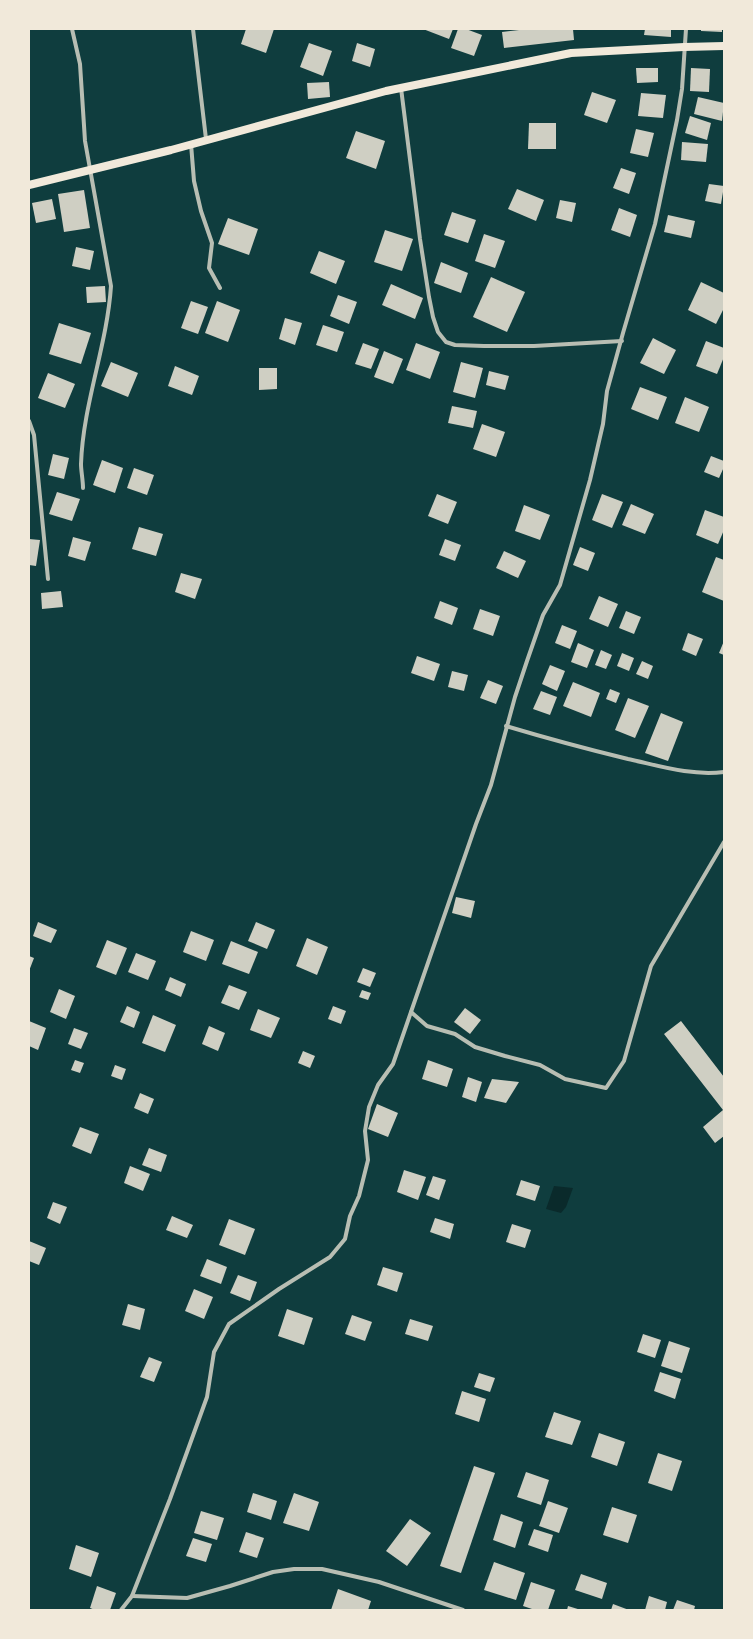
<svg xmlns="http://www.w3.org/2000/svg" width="753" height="1639" font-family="'Golos Text',sans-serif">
  <rect width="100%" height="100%" fill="#0f3d3e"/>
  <!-- water -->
  <polygon fill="#0a2a2b" points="554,1186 573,1188 566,1207 561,1213 546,1209"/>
  <!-- building -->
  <g fill="#cfcfc3">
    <polygon points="246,29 274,29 266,53 241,44"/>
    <polygon points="423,29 453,29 449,39"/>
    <polygon points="458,29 466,29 482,35 474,56 451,48"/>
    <polygon points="528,29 573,29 574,40 504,48 502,32"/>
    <polygon points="645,29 671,29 671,37 644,35"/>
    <polygon points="701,29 722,29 722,32 701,31"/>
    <polygon points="309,43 332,51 323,76 300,67"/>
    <polygon points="357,43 375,49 370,67 352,61"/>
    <polygon points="636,68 658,68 658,82 637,83"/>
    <polygon points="691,68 710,69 709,92 690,91"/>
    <polygon points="329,82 330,97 308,99 307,83"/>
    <polygon points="592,92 616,100 607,123 584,115"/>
    <polygon points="641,93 666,95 663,118 638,116"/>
    <polygon points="698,97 724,103 722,121 694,114"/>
    <polygon points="690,116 711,123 707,140 685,133"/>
    <polygon points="529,123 556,123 556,149 528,149"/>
    <polygon points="636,129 654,133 648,157 630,153"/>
    <polygon points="356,131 385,141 376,169 346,158"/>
    <polygon points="682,142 708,144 706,162 681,160"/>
    <polygon points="621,168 636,173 629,194 613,188"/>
    <polygon points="709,184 724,186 721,204 705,201"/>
    <polygon points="517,189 544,200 536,221 508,209"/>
    <polygon points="84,190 90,228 64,232 58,194"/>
    <polygon points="52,199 56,219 36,223 32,203"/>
    <polygon points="560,200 576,203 572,222 556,218"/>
    <polygon points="619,208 637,215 630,237 611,230"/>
    <polygon points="452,212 476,220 468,243 444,235"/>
    <polygon points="668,215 695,221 691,238 664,232"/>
    <polygon points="228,218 258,229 249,255 218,244"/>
    <polygon points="385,230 413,239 402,271 374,262"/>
    <polygon points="484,234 505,241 495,268 475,261"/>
    <polygon points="76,247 94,251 90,270 72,266"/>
    <polygon points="319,251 345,261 336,284 310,273"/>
    <polygon points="441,262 468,273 461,293 434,283"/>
    <polygon points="491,277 525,292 507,332 473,317"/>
    <polygon points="701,282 724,293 724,308 716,324 688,310"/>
    <polygon points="391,284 423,298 415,319 382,305"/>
    <polygon points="105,286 106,302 87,303 86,287"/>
    <polygon points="338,295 357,302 349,324 330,316"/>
    <polygon points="191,301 208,307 198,334 181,328"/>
    <polygon points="217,301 240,310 228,342 205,333"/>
    <polygon points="285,318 302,323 295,345 279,339"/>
    <polygon points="59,323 91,333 81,364 49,354"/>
    <polygon points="323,325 344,332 337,352 316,345"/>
    <polygon points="653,338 676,350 664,374 640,363"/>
    <polygon points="706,341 724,348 724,357 717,374 696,366"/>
    <polygon points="363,343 379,349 371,369 355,364"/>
    <polygon points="416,343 440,352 430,379 406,370"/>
    <polygon points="384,351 403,359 393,384 374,377"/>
    <polygon points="111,362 138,373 128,397 101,386"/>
    <polygon points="461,362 483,368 475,398 453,392"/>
    <polygon points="175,366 199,376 192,395 168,386"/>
    <polygon points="259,368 277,368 277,389 259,390"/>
    <polygon points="489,371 509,376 505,390 486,385"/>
    <polygon points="48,373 75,384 65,408 38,398"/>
    <polygon points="640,387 667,397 658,420 631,409"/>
    <polygon points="685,397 709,407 699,432 675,423"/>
    <polygon points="452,406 477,411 473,428 448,423"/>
    <polygon points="482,424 505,432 496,457 473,449"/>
    <polygon points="53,454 69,458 64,479 48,475"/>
    <polygon points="711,456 724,461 724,467 719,478 704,472"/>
    <polygon points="102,460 123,468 115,493 93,485"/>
    <polygon points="134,468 154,475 147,495 127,488"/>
    <polygon points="57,492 80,499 72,521 49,514"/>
    <polygon points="437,494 457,502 448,524 428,516"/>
    <polygon points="602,494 623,502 612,528 592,520"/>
    <polygon points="631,504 654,514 645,534 622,525"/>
    <polygon points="524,505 550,515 540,540 515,531"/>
    <polygon points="705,510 724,517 724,530 718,544 696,535"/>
    <polygon points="139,527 163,534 156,556 132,549"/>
    <polygon points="73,537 91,542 85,561 68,556"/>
    <polygon points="29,539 40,540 36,566 29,565"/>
    <polygon points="445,539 461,545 455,561 439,555"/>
    <polygon points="580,547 595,553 588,571 573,565"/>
    <polygon points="504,551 526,561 518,578 496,568"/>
    <polygon points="716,557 724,560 724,601 702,592"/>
    <polygon points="181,573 202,579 195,599 175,592"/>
    <polygon points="61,591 63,607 42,609 41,593"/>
    <polygon points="599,596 618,604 608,627 589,619"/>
    <polygon points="440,601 458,608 452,625 434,618"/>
    <polygon points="480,609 500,616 493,636 473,629"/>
    <polygon points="626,611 641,617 634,634 619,628"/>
    <polygon points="562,625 577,631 570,649 555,643"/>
    <polygon points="688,633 703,639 696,656 682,650"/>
    <polygon points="724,641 724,655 719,653"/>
    <polygon points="578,643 594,650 587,668 571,662"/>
    <polygon points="601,650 612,655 606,669 595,665"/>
    <polygon points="622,653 634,658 629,671 617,666"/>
    <polygon points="417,656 440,664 434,681 411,673"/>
    <polygon points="642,661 653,666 648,679 636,674"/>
    <polygon points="550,665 565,671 557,691 542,684"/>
    <polygon points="452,671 468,675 464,691 448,687"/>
    <polygon points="488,680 503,686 496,704 480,698"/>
    <polygon points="573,682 600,693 591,717 563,706"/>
    <polygon points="610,689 620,693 616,703 606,699"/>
    <polygon points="541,691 557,697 550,715 533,709"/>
    <polygon points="628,698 649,706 635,738 615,730"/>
    <polygon points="661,713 683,722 668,761 645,753"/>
    <polygon points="456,897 475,901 471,918 452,913"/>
    <polygon points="38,922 57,930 51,943 33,936"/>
    <polygon points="256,922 275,930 267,949 248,941"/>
    <polygon points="191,931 214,940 206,961 183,952"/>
    <polygon points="307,938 328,947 317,975 296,966"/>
    <polygon points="107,940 127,948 116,975 96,967"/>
    <polygon points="231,941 258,952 249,974 222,964"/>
    <polygon points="136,953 156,961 148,980 128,972"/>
    <polygon points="29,956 34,958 29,971"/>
    <polygon points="363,968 376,973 370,987 357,982"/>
    <polygon points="170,977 186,984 181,997 165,990"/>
    <polygon points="229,985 247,992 239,1010 221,1003"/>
    <polygon points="59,989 75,996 66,1019 50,1012"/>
    <polygon points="362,990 371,993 368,1000 359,997"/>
    <polygon points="127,1006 140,1012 134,1028 120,1022"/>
    <polygon points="333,1006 346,1011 341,1024 328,1019"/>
    <polygon points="465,1008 481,1020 470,1034 454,1022"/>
    <polygon points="258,1009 280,1018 271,1038 250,1030"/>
    <polygon points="153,1015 176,1025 165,1052 142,1043"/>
    <polygon points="29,1021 46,1028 38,1050 29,1046"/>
    <polygon points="681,1021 724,1077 724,1136 715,1143 703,1127 723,1110 664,1034"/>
    <polygon points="209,1026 225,1033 218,1051 202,1044"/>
    <polygon points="74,1028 88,1033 81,1049 68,1044"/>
    <polygon points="303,1051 315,1056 310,1068 298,1063"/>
    <polygon points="75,1060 84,1063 80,1073 71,1070"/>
    <polygon points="428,1060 453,1069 447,1087 422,1079"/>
    <polygon points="115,1065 126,1069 122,1080 111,1076"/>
    <polygon points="468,1077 482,1082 476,1102 462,1097"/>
    <polygon points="492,1079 519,1082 506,1103 484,1098"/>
    <polygon points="140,1093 154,1099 148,1114 134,1108"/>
    <polygon points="377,1104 398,1113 388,1137 368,1129"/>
    <polygon points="80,1127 99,1134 91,1154 72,1146"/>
    <polygon points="149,1148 167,1155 161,1172 142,1165"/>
    <polygon points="130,1166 150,1174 143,1191 124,1183"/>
    <polygon points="404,1170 426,1177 418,1200 397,1192"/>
    <polygon points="433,1176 446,1180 439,1200 426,1195"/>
    <polygon points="521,1180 540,1186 535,1201 516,1195"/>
    <polygon points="53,1202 67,1207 60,1224 47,1218"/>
    <polygon points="172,1216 193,1225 187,1238 166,1230"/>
    <polygon points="435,1218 454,1224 450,1239 430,1232"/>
    <polygon points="229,1219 255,1229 245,1255 219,1245"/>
    <polygon points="512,1224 531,1230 525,1248 506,1242"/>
    <polygon points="29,1241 46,1248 39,1265 29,1261"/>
    <polygon points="207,1259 227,1267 221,1284 200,1276"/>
    <polygon points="383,1267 403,1273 397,1292 377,1285"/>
    <polygon points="238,1275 257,1282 250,1301 230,1293"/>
    <polygon points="194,1289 213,1297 204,1319 185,1311"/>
    <polygon points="128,1304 145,1309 140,1330 122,1325"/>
    <polygon points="287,1309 313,1318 304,1345 278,1336"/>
    <polygon points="352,1315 372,1322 365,1341 345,1334"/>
    <polygon points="410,1319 433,1326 428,1341 405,1334"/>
    <polygon points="643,1334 661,1340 655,1358 637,1352"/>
    <polygon points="669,1341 690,1348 682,1373 661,1366"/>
    <polygon points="149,1357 162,1362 154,1382 140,1377"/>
    <polygon points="660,1372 681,1379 675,1399 654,1391"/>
    <polygon points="479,1373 495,1378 490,1392 474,1387"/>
    <polygon points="462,1391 486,1399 479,1422 455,1414"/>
    <polygon points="554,1412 581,1421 572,1445 545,1437"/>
    <polygon points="599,1433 625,1442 617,1466 591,1457"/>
    <polygon points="658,1453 682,1461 672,1491 648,1483"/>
    <polygon points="474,1466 495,1473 461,1573 440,1566"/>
    <polygon points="526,1472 549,1480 541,1505 517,1497"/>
    <polygon points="253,1493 277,1501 271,1520 247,1512"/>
    <polygon points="294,1493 319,1502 309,1531 283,1523"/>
    <polygon points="548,1501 568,1508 559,1533 539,1526"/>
    <polygon points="612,1507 637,1515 628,1543 603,1535"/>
    <polygon points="201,1511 224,1518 217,1540 194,1533"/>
    <polygon points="501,1514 523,1522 515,1548 493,1540"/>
    <polygon points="410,1519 431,1533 407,1566 386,1551"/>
    <polygon points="534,1529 553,1535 548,1552 528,1545"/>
    <polygon points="246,1532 264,1538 257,1558 239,1552"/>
    <polygon points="193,1538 212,1544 206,1562 186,1556"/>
    <polygon points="76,1545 99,1553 91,1577 69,1569"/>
    <polygon points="494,1562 525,1573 516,1600 484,1590"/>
    <polygon points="581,1574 607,1583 602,1599 575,1590"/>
    <polygon points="531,1582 555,1590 548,1610 535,1610 523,1606"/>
    <polygon points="97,1586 116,1593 110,1610 95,1610 90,1608"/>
    <polygon points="338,1589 371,1601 368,1610 331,1610"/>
    <polygon points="649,1596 667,1602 665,1610 645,1610"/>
    <polygon points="677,1600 695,1606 694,1610 673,1610"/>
    <polygon points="613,1604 629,1610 611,1610"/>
    <polygon points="568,1606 581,1610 567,1610"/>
  </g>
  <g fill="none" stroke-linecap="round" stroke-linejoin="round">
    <!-- minor -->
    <g stroke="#b8beb3" stroke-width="4">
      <path d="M72 29 80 64 85 141 111 286C107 346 83 404 81 464 81 471 83 480 83 488"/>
      <polyline points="193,29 206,139"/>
      <polyline points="401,88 420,239 429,297 433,317 438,332 446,342 455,345 484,346 534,346 622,341"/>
      <polyline points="191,144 194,181 201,211 212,243 209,268 220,288"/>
      <polyline points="29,421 34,435 48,579"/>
      <path d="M506 726C546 738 587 749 628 759 660 766 690 776 724 772"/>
      <polyline points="411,1012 427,1026 455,1034 475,1047 505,1056 540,1065 565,1079 606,1088 624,1061 651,966 724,842"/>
      <polyline points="132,1596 187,1598 230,1586 273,1572 294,1569 322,1569 379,1582 463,1610"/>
      <polyline points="121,1610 132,1596 170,1499 207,1397 214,1352 229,1324 279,1289 330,1257 345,1239 350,1216 359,1196 368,1160 365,1131 369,1107 378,1085 393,1064 476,824 491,785 515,697 527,661 543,615 560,585 590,480 603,424 607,391 623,333 655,224 677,120 682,89 686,29"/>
    </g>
    <!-- secondary -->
    <polyline stroke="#f1e9da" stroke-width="8" points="29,185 171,150 386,91 571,53 684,47 724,46"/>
  </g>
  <!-- border -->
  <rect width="753" height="1639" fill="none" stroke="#f1e9da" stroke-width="60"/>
</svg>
